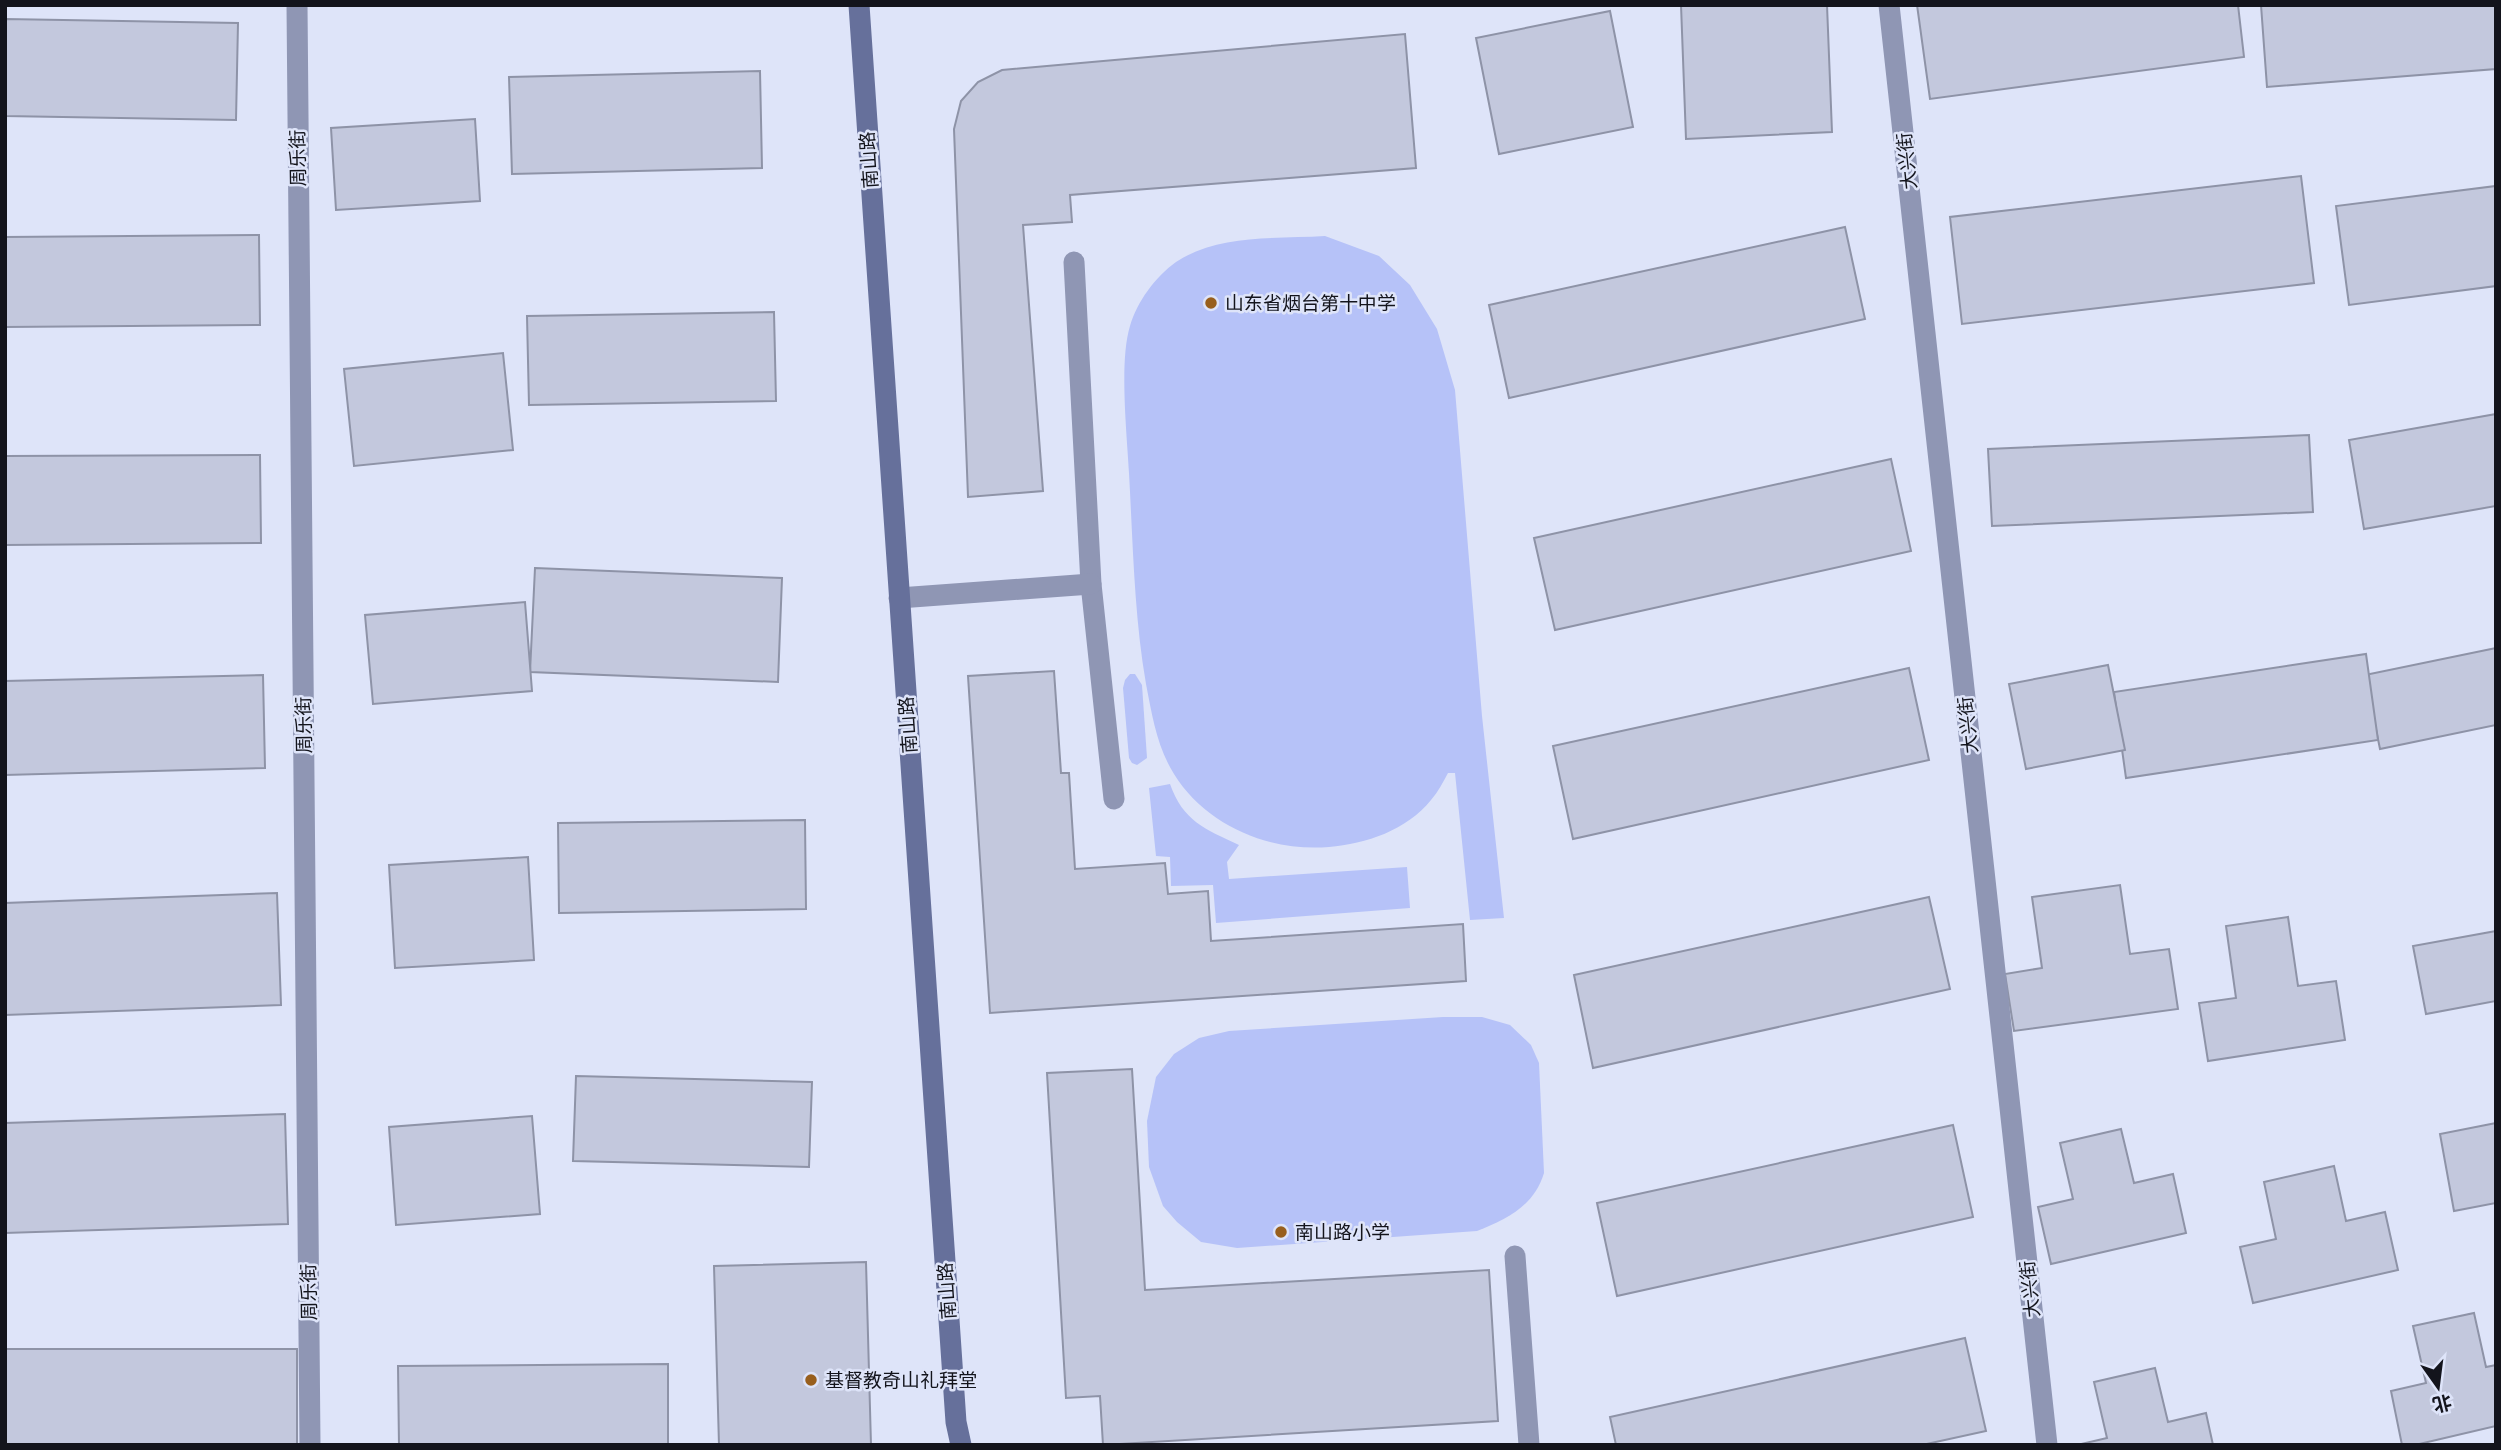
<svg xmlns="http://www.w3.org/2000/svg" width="2501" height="1450" font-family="Figtree,'Noto Sans SC',sans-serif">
  <rect width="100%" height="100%" fill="#dee4f9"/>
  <!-- green -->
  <g fill="#b6c2f8">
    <path d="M1325 236 1379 256 1410 285 1437 329 1455 390 1482 716 1504 918 1470 920 1455 773H1448C1443 782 1438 792 1431 800 1407 830 1366 844 1329 847 1270 852 1206 826 1174 774 1157 747 1152 715 1146 684 1134 614 1133 544 1129 473 1127 434 1119 362 1130 326 1137 302 1155 277 1176 262 1218 234 1276 239 1325 236Z"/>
    <polygon points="1130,674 1135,674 1142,685 1147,758 1137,765 1132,763 1129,758 1123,688 1125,680"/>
    <path d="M1170 784C1183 821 1205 829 1239 845L1227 862 1229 879 1407 867 1410 908 1216 923 1213 885 1171 886 1170 857 1156 856 1149 788Z"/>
    <path d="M1443 1017H1482L1510 1025 1531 1045 1539 1063 1544 1173C1534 1206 1507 1219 1477 1231L1237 1248 1201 1242 1177 1222 1163 1206 1149 1167 1147 1121 1156 1077 1174 1054 1199 1038 1229 1031Z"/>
  </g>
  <!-- building -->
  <g fill="#c3c8dd" stroke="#8e93a7" stroke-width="2">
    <polygon points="1681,5 1827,5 1832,132 1686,139"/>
    <polygon points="1917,5 2238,5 2244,57 1930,99"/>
    <polygon points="2261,5 2496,5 2496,69 2267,87"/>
    <polygon points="1610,11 1633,127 1499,154 1476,38"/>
    <polygon points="5,19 238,23 236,120 5,116"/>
    <polygon points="1405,34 1416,168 1070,195 1072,222 1023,225 1043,491 968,497 954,129 961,101 978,82 1002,70"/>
    <polygon points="760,71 762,168 512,174 509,77"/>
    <polygon points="475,119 480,201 336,210 331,128"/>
    <polygon points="2301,176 2314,283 1962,324 1950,217"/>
    <polygon points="2496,186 2496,286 2349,305 2336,206"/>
    <polygon points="1845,227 1865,319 1509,398 1489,305"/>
    <polygon points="259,235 260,325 5,327 5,237"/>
    <polygon points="774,312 776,401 529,405 527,316"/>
    <polygon points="503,353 513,450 354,466 344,369"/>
    <polygon points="2496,414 2496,506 2364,529 2349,440"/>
    <polygon points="2309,435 2313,512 1992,526 1988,449"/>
    <polygon points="260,455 261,543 5,545 5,456"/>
    <polygon points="1891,459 1911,551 1555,630 1534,538"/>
    <polygon points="535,568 782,578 778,682 530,672"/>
    <polygon points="525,602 532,691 373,704 365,615"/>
    <polygon points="2496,648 2496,725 2380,749 2365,675"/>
    <polygon points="2366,654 2378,740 2126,778 2114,692"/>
    <polygon points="2108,665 2125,750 2026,769 2009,684"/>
    <polygon points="1909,668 1929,760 1573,839 1553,746"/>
    <polygon points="1054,671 1061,773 1069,773 1075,869 1165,863 1168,894 1208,891 1211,941 1463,924 1466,981 990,1013 968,676"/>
    <polygon points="263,675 265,768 5,775 5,681"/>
    <polygon points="805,820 806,909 559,913 558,823"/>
    <polygon points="528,857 534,960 395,968 389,865"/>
    <polygon points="2120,885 2130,954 2169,949 2178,1009 2014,1031 2005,974 2042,968 2032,897"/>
    <polygon points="277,893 281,1005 5,1015 5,903"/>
    <polygon points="1929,897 1950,989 1593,1068 1574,975"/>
    <polygon points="2288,917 2298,986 2336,981 2345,1040 2208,1061 2199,1003 2236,998 2226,926"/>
    <polygon points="2496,931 2496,1001 2426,1014 2413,946"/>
    <polygon points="1132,1069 1145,1290 1489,1270 1498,1421 1103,1445 1100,1396 1066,1398 1047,1073"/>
    <polygon points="576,1076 812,1082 809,1167 573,1161"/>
    <polygon points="285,1114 288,1224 5,1233 5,1123"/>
    <polygon points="532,1116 540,1214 396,1225 389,1127"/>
    <polygon points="2496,1123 2496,1203 2454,1211 2440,1134"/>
    <polygon points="1953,1125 1973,1217 1617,1296 1597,1203"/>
    <polygon points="2121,1129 2134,1183 2173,1174 2186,1233 2051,1264 2038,1207 2073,1199 2060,1143"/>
    <polygon points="2334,1166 2346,1221 2385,1212 2398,1270 2253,1303 2240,1247 2276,1239 2264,1182"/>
    <polygon points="866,1262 871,1445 719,1445 714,1266"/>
    <polygon points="2474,1313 2486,1367 2496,1365 2496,1426 2415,1445 2402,1445 2391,1391 2426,1383 2413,1326"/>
    <polygon points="1965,1338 1986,1431 1922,1445 1616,1445 1610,1417"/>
    <rect x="5" y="1349" width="292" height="96"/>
    <polygon points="668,1364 668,1445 399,1445 398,1366"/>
    <polygon points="2155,1368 2168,1422 2206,1413 2213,1445 2077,1445 2107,1438 2094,1382"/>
  </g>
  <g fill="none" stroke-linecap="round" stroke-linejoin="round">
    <!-- lane -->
    <g stroke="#8f96b4" stroke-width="21">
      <polyline points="1889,5 2047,1445"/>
      <polyline points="1074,262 1091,584 1114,799"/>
      <polyline points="899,598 1091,584"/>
      <polyline points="1515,1256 1529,1445"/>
    </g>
    <!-- street -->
    <polyline stroke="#8f96b4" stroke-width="21" points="297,5 310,1445"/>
    <!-- secondary -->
    <polyline stroke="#66709b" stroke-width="21" points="859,5 956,1422 961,1445"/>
  </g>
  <!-- markers -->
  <g fill="#985f1d" stroke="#dee4f9" stroke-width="2.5">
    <circle cx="1211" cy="303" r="7"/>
    <circle cx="1281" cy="1232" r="7"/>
    <circle cx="811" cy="1380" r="7"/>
  </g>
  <g text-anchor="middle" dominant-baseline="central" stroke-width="5" stroke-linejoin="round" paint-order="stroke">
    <!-- street labels -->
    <g font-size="19" fill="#13141c" stroke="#dee4f9">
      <text transform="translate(298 158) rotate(-91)">周乐街</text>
      <text transform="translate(869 160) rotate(-94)">南山路</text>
      <text transform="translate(1907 161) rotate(-96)">大兴街</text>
      <text transform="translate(304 725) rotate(-91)">周乐街</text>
      <text transform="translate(908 725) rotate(-94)">南山路</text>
      <text transform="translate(1968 725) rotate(-96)">大兴街</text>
      <text transform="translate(2030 1289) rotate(-96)">大兴街</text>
      <text transform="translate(947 1291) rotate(-94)">南山路</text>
      <text transform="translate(309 1292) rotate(-91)">周乐街</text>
    </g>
    <!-- poi labels -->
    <g font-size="19" fill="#13141c" stroke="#dee4f9" text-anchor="start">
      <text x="1225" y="303">山东省烟台第十中学</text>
      <text x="1295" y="1232">南山路小学</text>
      <text x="825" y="1380">基督教奇山礼拜堂</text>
    </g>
  </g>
  <!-- border -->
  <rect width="2501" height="1450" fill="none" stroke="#13141c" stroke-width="14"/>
  <!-- north arrow -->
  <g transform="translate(2438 1387) rotate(166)" stroke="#dee4f9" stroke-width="5" paint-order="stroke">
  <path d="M0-5L12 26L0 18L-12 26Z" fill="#13141c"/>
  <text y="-10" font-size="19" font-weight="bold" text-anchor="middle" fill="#13141c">北</text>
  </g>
</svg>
